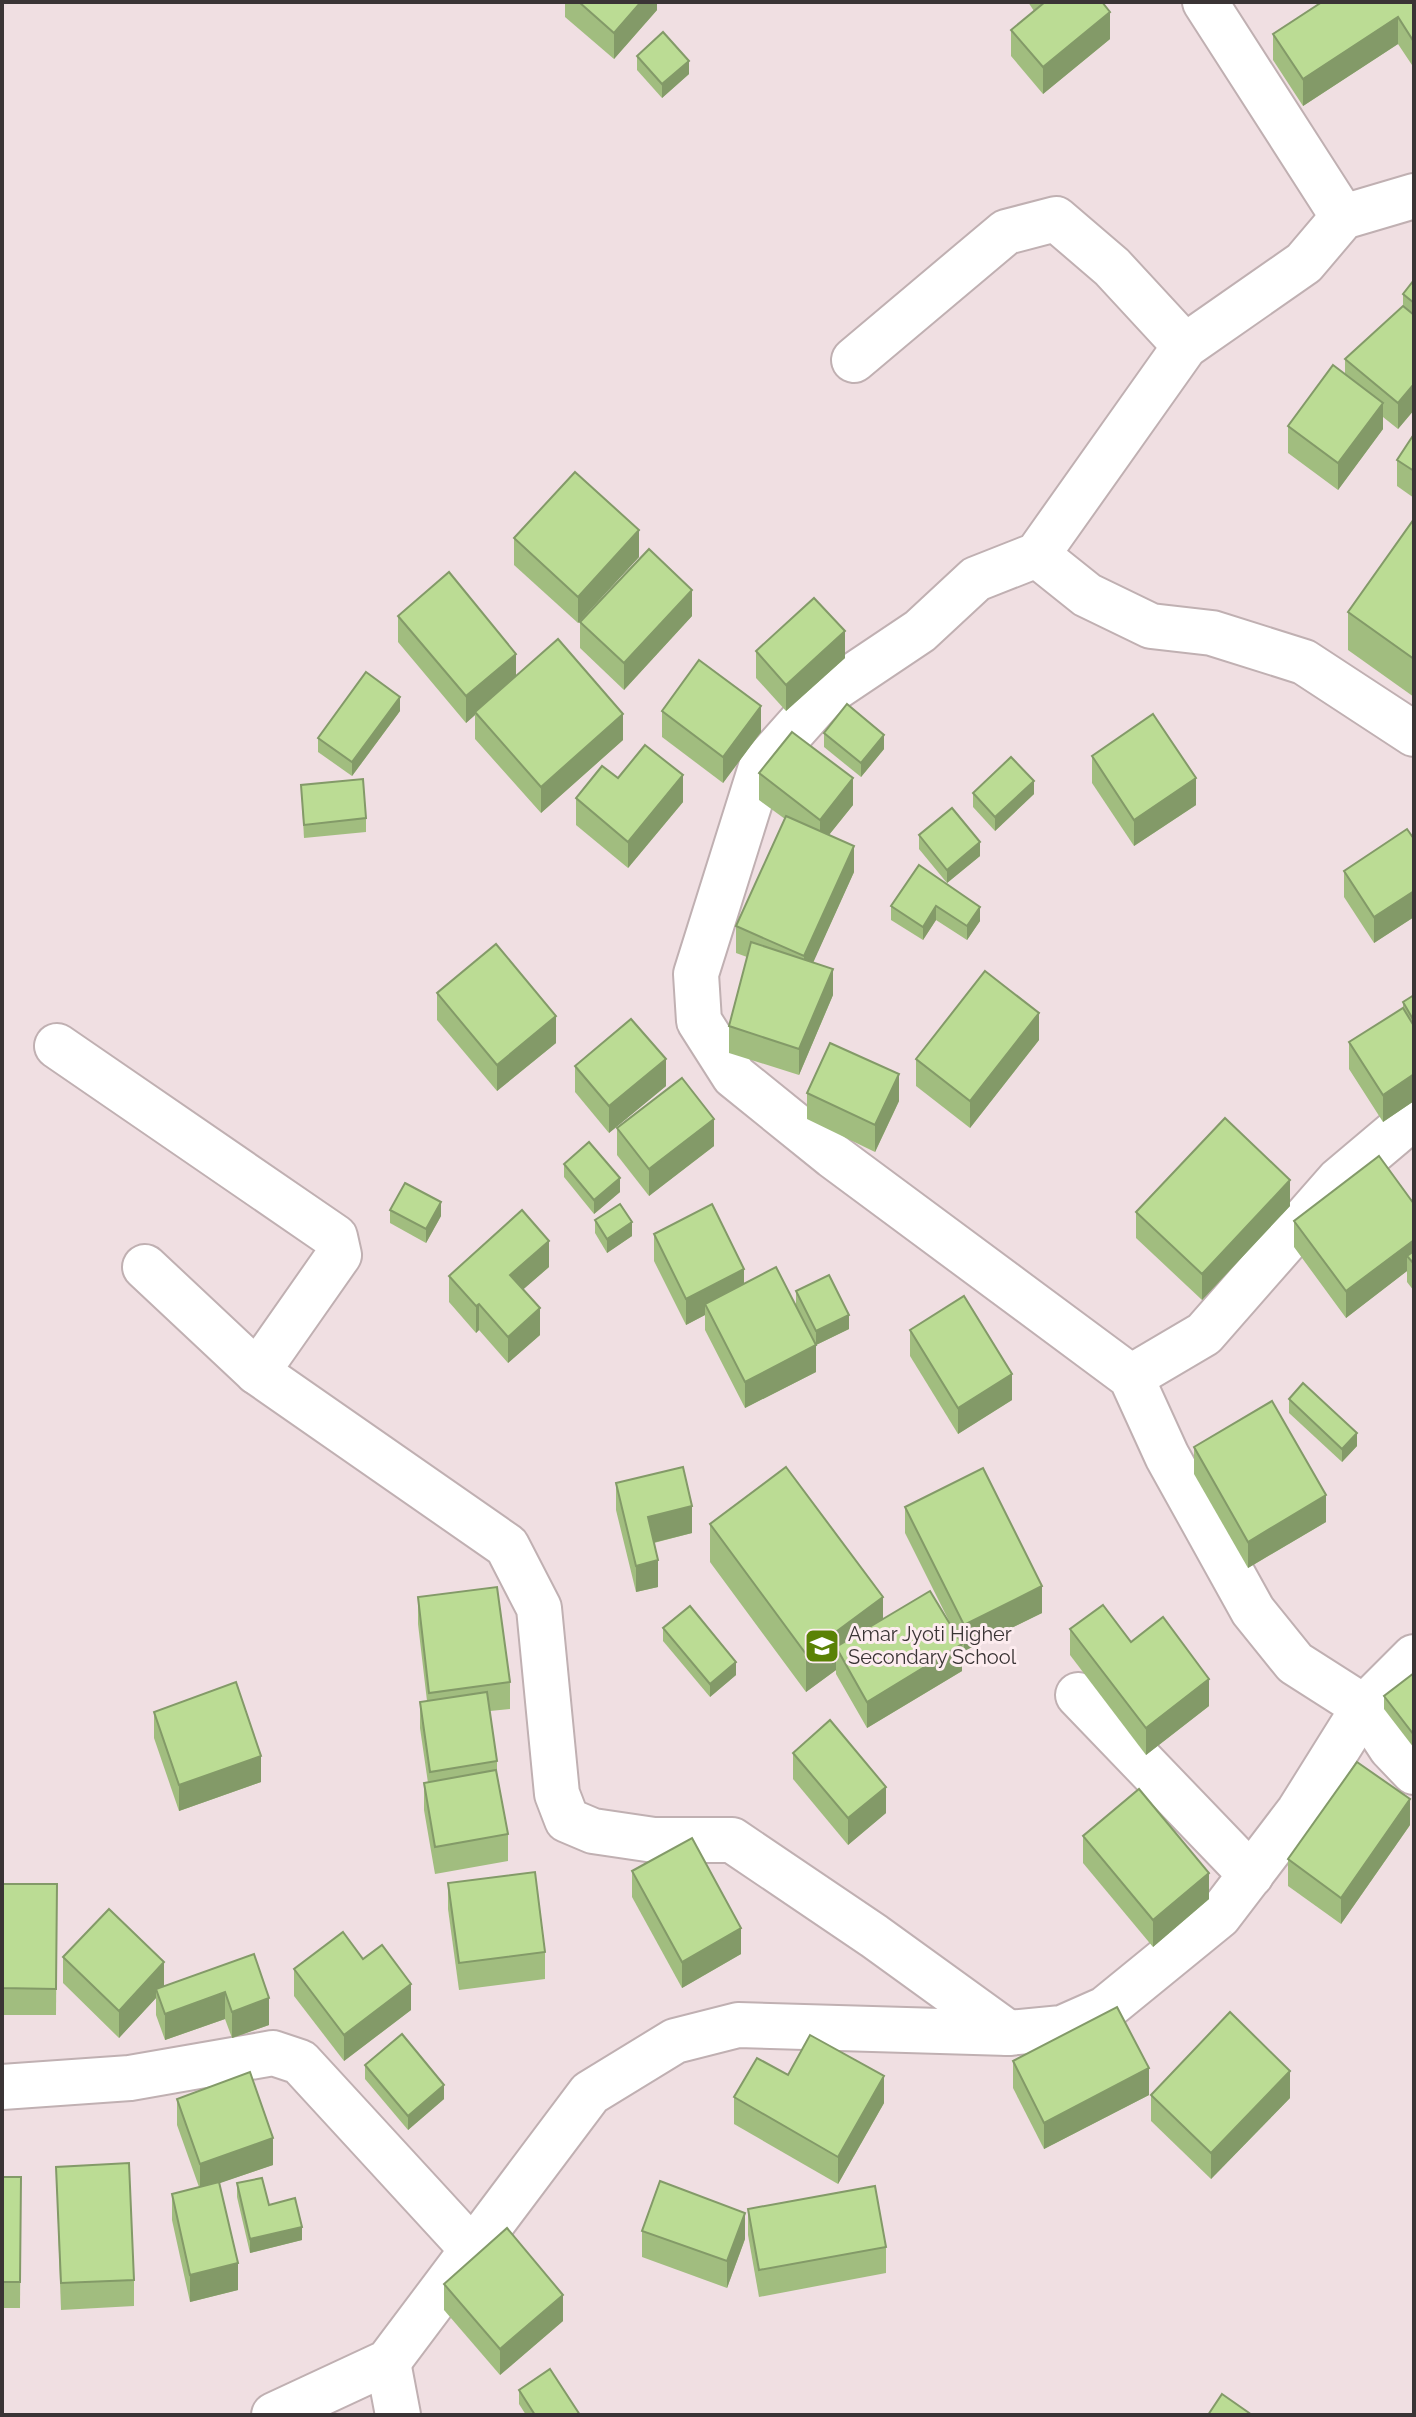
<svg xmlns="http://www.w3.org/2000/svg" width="1416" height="2417" font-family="Raleway,sans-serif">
  <rect width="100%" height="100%" fill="#f0dfe2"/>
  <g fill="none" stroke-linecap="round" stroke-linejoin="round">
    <defs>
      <g id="minor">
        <polyline points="1205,2 1343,217"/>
        <polyline points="1414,196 1343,217 1304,263 1185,346 1037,555 976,579 920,631 826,694 761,767 696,974 699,1021 734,1076 833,1156 1131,1377 1167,1456 1253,1611 1295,1663 1364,1707 1391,1748 1414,1772"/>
        <polyline points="854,360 1006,232 1056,219 1112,267 1185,346"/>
        <polyline points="1037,555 1087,595 1151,626 1212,633 1304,662 1414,734"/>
        <polyline points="57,1046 335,1237 339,1255 257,1372"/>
        <polyline points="145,1267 257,1372 507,1546 539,1608 557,1794 567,1820 593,1831 654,1840 732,1840 874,1936 1008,2033"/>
        <polyline points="1131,1377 1204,1334 1339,1180 1403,1126 1414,1122"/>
        <polyline points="1078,1695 1251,1875"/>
        <polyline points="2,2087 130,2078 273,2053 300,2062 472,2249"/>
        <polyline points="388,2362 398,2415"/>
        <polyline points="274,2415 388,2362 590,2093 675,2041 738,2025 1008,2033 1062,2028 1105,2009 1219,1916 1299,1811 1364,1707 1414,1657"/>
      </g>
    </defs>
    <!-- minor casing -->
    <use href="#minor" stroke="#c0b0b2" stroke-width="48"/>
    <!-- minor -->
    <use href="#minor" stroke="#fff" stroke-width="44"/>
  </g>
  <!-- wall -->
  <g fill="#a1bd7f">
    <polygon points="565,2 657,2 657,10 614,59 565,17"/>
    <polygon points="1028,2 1102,2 1110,39 1043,94 1011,56 1011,30 1034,11"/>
    <polygon points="1414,2 1414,68 1398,44 1303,106 1273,60 1273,34"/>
    <polygon points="637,56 689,74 662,98 637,70"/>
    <polygon points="1414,280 1414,410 1398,429 1383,417 1383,429 1338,490 1288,453 1288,426 1345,374 1345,359 1403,307 1403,294"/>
    <polygon points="1414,434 1414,498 1397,486 1397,460"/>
    <polygon points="1414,519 1414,697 1348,650 1348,612"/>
    <polygon points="514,538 639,557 578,623 514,565"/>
    <polygon points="398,616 516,676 623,740 541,813 475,739 475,715 466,723 398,642"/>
    <polygon points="692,616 624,690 580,648 580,622"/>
    <polygon points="756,651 845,658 786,711 756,678"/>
    <polygon points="400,711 352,776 318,752 318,738"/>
    <polygon points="662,711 761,732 723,783 662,737"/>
    <polygon points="824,733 884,749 861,777 824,747"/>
    <polygon points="1092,756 1196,805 1134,846 1092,783"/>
    <polygon points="759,773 853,805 829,835 854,872 813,962 833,995 799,1075 729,1053 729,1026 747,957 736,953 736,926 785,819 759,800"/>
    <polygon points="618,778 683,802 628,868 576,825 576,798"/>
    <polygon points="301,785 366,818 366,832 304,838"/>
    <polygon points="973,793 1034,794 995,831 973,807"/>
    <polygon points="919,835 980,856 947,883 919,849"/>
    <polygon points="1414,839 1414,917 1374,943 1344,897 1344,871"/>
    <polygon points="919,865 980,921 967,940 936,920 923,940 891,920 891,906"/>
    <polygon points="437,993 556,1043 497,1091 437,1020"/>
    <polygon points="1414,995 1414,1101 1383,1122 1349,1069 1349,1042 1403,1008 1403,1002"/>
    <polygon points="1039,1040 970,1128 916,1086 916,1059"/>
    <polygon points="575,1066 666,1086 609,1133 575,1092"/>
    <polygon points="807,1093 899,1101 875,1152 807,1119"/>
    <polygon points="617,1128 714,1146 649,1196 617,1155"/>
    <polygon points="564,1164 620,1192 594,1214 564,1177"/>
    <polygon points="1414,1204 1414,1291 1407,1282 1407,1271 1346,1318 1294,1247 1294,1221"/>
    <polygon points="1290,1206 1202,1300 1136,1238 1136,1212"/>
    <polygon points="390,1210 441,1216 426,1243 390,1223"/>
    <polygon points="595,1220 632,1236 607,1253 595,1233"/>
    <polygon points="654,1234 744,1284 796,1305 796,1291 849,1329 816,1345 816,1372 745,1408 705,1330 705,1315 686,1325 654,1261"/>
    <polygon points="549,1267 523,1289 540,1335 508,1363 479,1330 476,1333 449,1302 449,1276"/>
    <polygon points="910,1330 1012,1400 958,1434 910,1356"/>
    <polygon points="1289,1399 1357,1446 1342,1462 1289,1413"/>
    <polygon points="1194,1447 1326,1522 1248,1568 1194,1474"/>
    <polygon points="616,1483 692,1533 654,1543 658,1587 636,1592 616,1510"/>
    <polygon points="905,1507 1042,1613 964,1651 962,1647 962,1671 867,1728 836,1674 836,1670 806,1692 710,1562 710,1524 883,1619 953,1629 905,1533"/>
    <polygon points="418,1597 510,1682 510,1709 490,1711 497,1761 497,1773 508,1834 508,1861 435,1874 424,1810 424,1783 428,1783 420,1728 420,1702 427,1701 418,1624"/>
    <polygon points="663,1628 736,1675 710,1697 663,1641"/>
    <polygon points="1070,1629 1131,1642 1209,1706 1146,1755 1070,1655"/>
    <polygon points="1414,1673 1414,1748 1384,1709 1384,1696"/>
    <polygon points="154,1712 261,1782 179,1811 154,1738"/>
    <polygon points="793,1753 886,1813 848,1845 793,1779"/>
    <polygon points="1410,1825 1341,1924 1288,1886 1288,1859"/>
    <polygon points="1083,1836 1209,1899 1153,1947 1083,1863"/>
    <polygon points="632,1871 741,1954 682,1988 632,1897"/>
    <polygon points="448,1883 545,1952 545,1979 459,1990 448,1909"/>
    <polygon points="2,1884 57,1884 56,2015 2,2015"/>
    <polygon points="254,1954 269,2025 232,2038 225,2019 165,2040 156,2015 156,1998 119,2038 63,1983 63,1957 164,1986"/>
    <polygon points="363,1959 411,2010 344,2061 294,1996 294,1969"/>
    <polygon points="1013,2061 1149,2095 1044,2149 1013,2088"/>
    <polygon points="365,2065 444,2099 408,2130 365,2079"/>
    <polygon points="788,2075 884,2103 838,2184 734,2124 734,2097"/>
    <polygon points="1151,2095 1290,2098 1211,2179 1151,2121"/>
    <polygon points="177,2099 273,2165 219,2183 238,2290 190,2302 172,2220 172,2194 199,2187 177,2125"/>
    <polygon points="56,2167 134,2280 134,2306 61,2310"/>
    <polygon points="2,2177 21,2177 20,2308 2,2308"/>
    <polygon points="237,2183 269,2205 302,2240 250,2253 237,2197"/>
    <polygon points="748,2209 886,2247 886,2273 759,2297 748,2235"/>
    <polygon points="642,2231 745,2239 727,2288 642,2257"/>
    <polygon points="444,2284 563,2321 500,2375 444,2310"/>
    <polygon points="519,2390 580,2415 526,2415 519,2404"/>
  </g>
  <!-- shaded-wall -->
  <g fill="#839a68">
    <polygon points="641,2 657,2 657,10 614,59 614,33"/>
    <polygon points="1110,12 1110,39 1043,94 1043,67"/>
    <polygon points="1398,17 1398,44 1303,106 1303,79"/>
    <polygon points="689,61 689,74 662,98 662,84"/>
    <polygon points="1414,384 1414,410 1398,429 1398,403"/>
    <polygon points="1383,403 1383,429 1338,490 1338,463"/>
    <polygon points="639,530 639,557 578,623 578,597"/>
    <polygon points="692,590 692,616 624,690 624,663"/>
    <polygon points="845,631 845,658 786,711 786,685"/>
    <polygon points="516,654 516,680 475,712 475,715 466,723 466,696"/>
    <polygon points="400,697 400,711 352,776 352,762"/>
    <polygon points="761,706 761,732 723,783 723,757"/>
    <polygon points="623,714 623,740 541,813 541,787"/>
    <polygon points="884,735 884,749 861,777 861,763"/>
    <polygon points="683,775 683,802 628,868 628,842"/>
    <polygon points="853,778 853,805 820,846 820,820"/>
    <polygon points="1196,778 1196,805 1134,846 1134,820"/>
    <polygon points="1034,781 1034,794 995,831 995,817"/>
    <polygon points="980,842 980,856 947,883 947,870"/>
    <polygon points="854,846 854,872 804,983 804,956"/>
    <polygon points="1414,891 1414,917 1374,943 1374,917"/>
    <polygon points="936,906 936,920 923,940 923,927"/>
    <polygon points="980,907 980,921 967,940 967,926"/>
    <polygon points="833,969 833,995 799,1075 799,1049"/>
    <polygon points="1039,1013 1039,1040 970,1128 970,1101"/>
    <polygon points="556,1016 556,1043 497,1091 497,1065"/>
    <polygon points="666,1059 666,1086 609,1133 609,1106"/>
    <polygon points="899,1074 899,1101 875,1152 875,1125"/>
    <polygon points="1414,1074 1414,1101 1383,1122 1383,1095"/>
    <polygon points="714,1119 714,1146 649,1196 649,1169"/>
    <polygon points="620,1178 620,1192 594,1214 594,1200"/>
    <polygon points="1290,1180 1290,1206 1202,1300 1202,1274"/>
    <polygon points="441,1202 441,1216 426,1243 426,1229"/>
    <polygon points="632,1222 632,1236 607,1253 607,1239"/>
    <polygon points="1414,1240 1414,1264 1407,1256 1407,1271 1346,1318 1346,1291"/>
    <polygon points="549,1241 549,1267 510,1301 510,1275"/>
    <polygon points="744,1269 744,1295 705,1304 705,1315 686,1325 686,1299"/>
    <polygon points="479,1304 479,1330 476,1333 476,1306"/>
    <polygon points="540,1308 540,1335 508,1363 508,1337"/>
    <polygon points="849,1315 849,1329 816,1345 816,1331"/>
    <polygon points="816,1345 816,1372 745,1408 745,1382"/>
    <polygon points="1012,1374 1012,1400 958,1434 958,1408"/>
    <polygon points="1357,1433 1357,1446 1342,1462 1342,1449"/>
    <polygon points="1326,1495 1326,1522 1248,1568 1248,1542"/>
    <polygon points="692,1506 692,1533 648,1544 648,1517"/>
    <polygon points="658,1560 658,1587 636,1592 636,1566"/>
    <polygon points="1042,1586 1042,1613 964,1651 964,1625"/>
    <polygon points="883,1597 883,1635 836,1647 836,1670 806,1692 806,1654"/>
    <polygon points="962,1644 962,1671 867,1728 867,1702"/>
    <polygon points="736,1662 736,1675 710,1697 710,1684"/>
    <polygon points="1209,1679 1209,1706 1146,1755 1146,1728"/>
    <polygon points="261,1756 261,1782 179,1811 179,1785"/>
    <polygon points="886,1787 886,1813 848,1845 848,1818"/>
    <polygon points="1410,1799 1410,1825 1341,1924 1341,1898"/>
    <polygon points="1209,1873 1209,1899 1153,1947 1153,1920"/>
    <polygon points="741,1928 741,1954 682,1988 682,1962"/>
    <polygon points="164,1962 164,1989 156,1989 156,1998 119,2038 119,2011"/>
    <polygon points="411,1984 411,2010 344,2061 344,2035"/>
    <polygon points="225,1992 225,2019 165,2040 165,2014"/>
    <polygon points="269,1998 269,2025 232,2038 232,2012"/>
    <polygon points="1149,2068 1149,2095 1044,2149 1044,2123"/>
    <polygon points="1290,2071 1290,2098 1211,2179 1211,2153"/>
    <polygon points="884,2076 884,2103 838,2184 838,2157"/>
    <polygon points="444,2085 444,2099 408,2130 408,2116"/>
    <polygon points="273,2138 273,2165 200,2190 200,2164"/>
    <polygon points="745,2213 745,2239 727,2288 727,2261"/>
    <polygon points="302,2227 302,2240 250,2253 250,2239"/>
    <polygon points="238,2263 238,2290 190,2302 190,2275"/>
    <polygon points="563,2295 563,2321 500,2375 500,2349"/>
  </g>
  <!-- building -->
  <g fill="#bbdc94" stroke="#839a68" stroke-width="2">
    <polygon points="579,2 641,2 614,33"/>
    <polygon points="1045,2 1102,2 1110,12 1043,67 1011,30"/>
    <polygon points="1322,2 1414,2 1414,42 1398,17 1303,79 1273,34"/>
    <polygon points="663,32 689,61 662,84 637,56"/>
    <polygon points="1414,280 1414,303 1403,294"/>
    <polygon points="1403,306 1414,315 1414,384 1398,403 1345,359"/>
    <polygon points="1333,365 1383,403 1338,463 1288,426"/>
    <polygon points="1414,434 1414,471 1397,460"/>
    <polygon points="575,472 639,530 578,597 514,538"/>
    <polygon points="1414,519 1414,659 1348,612"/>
    <polygon points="649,549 692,590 624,663 580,622"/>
    <polygon points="449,572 516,654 466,696 398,616"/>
    <polygon points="814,598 845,631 786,685 756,651"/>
    <polygon points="558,639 623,714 541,787 475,712"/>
    <polygon points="699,660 761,706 723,757 662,711"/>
    <polygon points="366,672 400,697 352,762 318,738"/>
    <polygon points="847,704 884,735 861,763 824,733"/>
    <polygon points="1153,714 1196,778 1134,820 1092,756"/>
    <polygon points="792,732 853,778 820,820 759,773"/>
    <polygon points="645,745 683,775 628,842 576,798 602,766 618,778"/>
    <polygon points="1011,757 1034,781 995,817 973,793"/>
    <polygon points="363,779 366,818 304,825 301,785"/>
    <polygon points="952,808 980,842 947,870 919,835"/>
    <polygon points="786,816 854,846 804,956 736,926"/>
    <polygon points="1407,829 1414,839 1414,891 1374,917 1344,871"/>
    <polygon points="919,865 980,907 967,926 936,906 923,927 891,906"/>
    <polygon points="751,942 833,969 799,1049 729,1026"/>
    <polygon points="496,944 556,1016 497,1065 437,993"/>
    <polygon points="985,971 1039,1013 970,1101 916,1059"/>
    <polygon points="1414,995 1414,1021 1403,1002"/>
    <polygon points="1403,1008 1414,1026 1414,1074 1383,1095 1349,1042"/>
    <polygon points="631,1019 666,1059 609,1106 575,1066"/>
    <polygon points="830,1043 899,1074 875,1125 807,1093"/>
    <polygon points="682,1078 714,1119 649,1169 617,1128"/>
    <polygon points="1225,1118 1290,1180 1202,1274 1136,1212"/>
    <polygon points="589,1142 620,1178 594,1200 564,1164"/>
    <polygon points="1379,1156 1414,1204 1414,1240 1346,1291 1294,1221"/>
    <polygon points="405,1183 441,1202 426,1229 390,1210"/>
    <polygon points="620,1204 632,1222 607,1239 595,1220"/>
    <polygon points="712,1204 744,1269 686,1299 654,1234"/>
    <polygon points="522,1210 549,1241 510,1275 540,1308 508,1337 479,1304 476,1306 449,1276"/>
    <polygon points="1414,1251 1414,1264 1407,1256"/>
    <polygon points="776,1267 816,1345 745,1382 705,1304"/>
    <polygon points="829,1275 849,1315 816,1331 796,1291"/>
    <polygon points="964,1296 1012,1374 958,1408 910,1330"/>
    <polygon points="1303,1383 1357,1433 1342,1449 1289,1399"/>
    <polygon points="1272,1401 1326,1495 1248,1542 1194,1447"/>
    <polygon points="683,1467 692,1506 648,1517 658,1560 636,1566 616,1483"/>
    <polygon points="786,1467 883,1597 806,1654 710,1524"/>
    <polygon points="983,1468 1042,1586 964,1625 905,1507"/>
    <polygon points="497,1587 510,1682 429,1693 418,1597"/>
    <polygon points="930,1591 962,1644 867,1702 836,1647"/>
    <polygon points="1103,1605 1131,1642 1163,1617 1209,1679 1146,1728 1070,1629"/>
    <polygon points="690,1606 736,1662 710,1684 663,1628"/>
    <polygon points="1414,1673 1414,1735 1384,1696"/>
    <polygon points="236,1682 261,1756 179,1785 154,1712"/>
    <polygon points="487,1692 497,1761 430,1772 420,1702"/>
    <polygon points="830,1720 886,1787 848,1818 793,1753"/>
    <polygon points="1357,1762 1410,1799 1341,1898 1288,1859"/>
    <polygon points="496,1770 508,1834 435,1847 424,1783"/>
    <polygon points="1139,1789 1209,1873 1153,1920 1083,1836"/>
    <polygon points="692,1838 741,1928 682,1962 632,1871"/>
    <polygon points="535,1872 545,1952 459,1963 448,1883"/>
    <polygon points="2,1884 57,1884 56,1989 2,1988"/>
    <polygon points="109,1909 164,1962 119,2011 63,1957"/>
    <polygon points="343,1932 363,1959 382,1945 411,1984 344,2035 294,1969"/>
    <polygon points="254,1954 269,1998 232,2012 225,1992 165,2014 156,1989"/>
    <polygon points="1117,2007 1149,2068 1044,2123 1013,2061"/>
    <polygon points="1230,2012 1290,2071 1211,2153 1151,2095"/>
    <polygon points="402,2034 444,2085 408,2116 365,2065"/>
    <polygon points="810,2035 884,2076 838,2157 734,2097 757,2058 788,2075"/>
    <polygon points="250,2072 273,2138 200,2164 177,2099"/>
    <polygon points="129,2163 134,2280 61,2283 56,2167"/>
    <polygon points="2,2177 21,2177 20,2282 2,2282"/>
    <polygon points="262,2178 269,2205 295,2198 302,2227 250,2239 237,2183"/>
    <polygon points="660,2181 745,2213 727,2261 642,2231"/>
    <polygon points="219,2182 238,2263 190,2275 172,2194"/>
    <polygon points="875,2186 886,2247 759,2270 748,2209"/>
    <polygon points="507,2228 563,2295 500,2349 444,2284"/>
    <polygon points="550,2369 580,2415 535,2415 519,2390"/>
    <polygon points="1222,2394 1252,2415 1208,2415"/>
  </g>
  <!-- icons -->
  <defs>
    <symbol id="school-square" viewBox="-11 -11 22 22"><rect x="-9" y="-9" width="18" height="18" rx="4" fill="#5a8205" stroke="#fdecef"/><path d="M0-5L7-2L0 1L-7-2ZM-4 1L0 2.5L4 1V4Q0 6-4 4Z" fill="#fff"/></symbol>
  </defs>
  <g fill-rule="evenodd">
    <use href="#school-square" x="802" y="1626" width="40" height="40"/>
  </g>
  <g text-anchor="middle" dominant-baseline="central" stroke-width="6" stroke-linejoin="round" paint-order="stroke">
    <!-- poi labels -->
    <g font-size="20" fill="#3a3435" stroke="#fdecef" text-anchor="start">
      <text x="848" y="1634">Amar Jyoti Higher<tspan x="848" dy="23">Secondary School</tspan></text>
    </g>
  </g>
  <!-- border -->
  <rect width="1416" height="2417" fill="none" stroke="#3a3435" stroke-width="8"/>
</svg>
